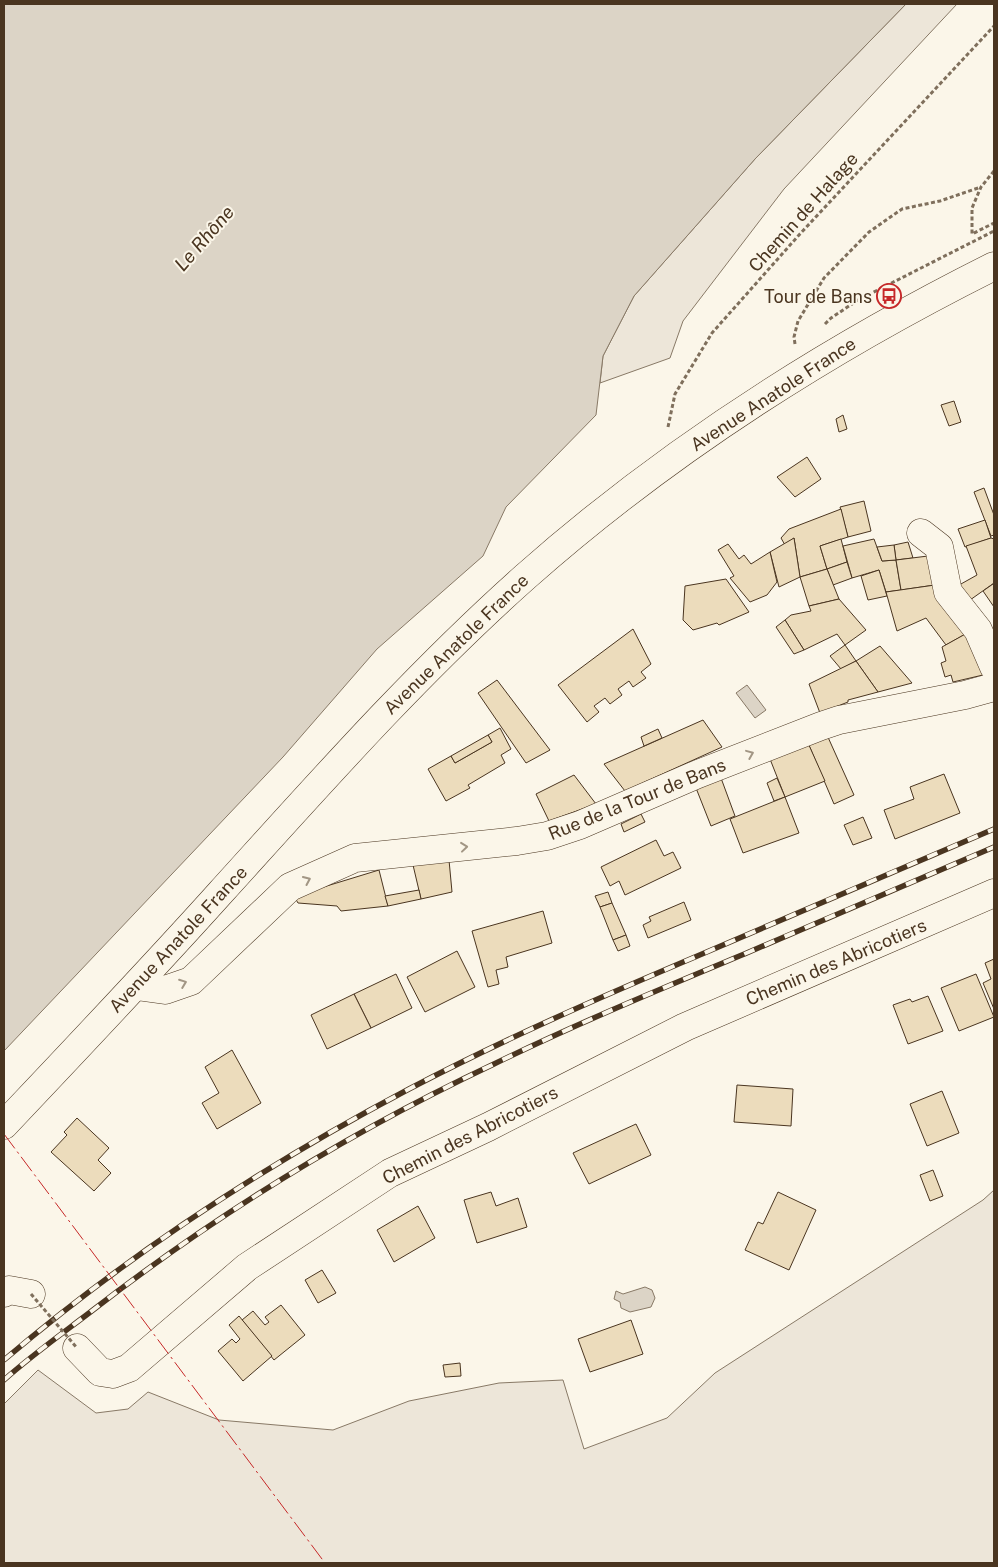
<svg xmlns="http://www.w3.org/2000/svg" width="998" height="1567" font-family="'Public Sans',sans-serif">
  <rect width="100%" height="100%" fill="#fbf6e9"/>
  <!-- green -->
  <g fill="#ede6d9" stroke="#887966">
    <polygon points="906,4 957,4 784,189 683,321 670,358 600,383 603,356 634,296 755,159"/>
    <polygon points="994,1190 994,1563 4,1563 4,1404 38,1370 96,1413 128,1409 148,1392 219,1420 333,1430 409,1401 499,1383 563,1380 584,1449 667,1418 715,1373 983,1200"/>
  </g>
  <!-- water -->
  <g fill="#dcd4c6" stroke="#887966">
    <polygon points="4,4 906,4 755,159 634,296 603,356 596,415 506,507 483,556 377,649 283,757 4,1051"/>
    <polygon points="747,685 766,710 755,718 736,693"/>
    <polygon points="645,1287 652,1290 655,1298 651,1307 630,1312 621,1308 620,1302 614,1299 616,1291 623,1294"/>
  </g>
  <!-- building -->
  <g fill="#ecdcbc" stroke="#4a3520">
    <polygon points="954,401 961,422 949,426 941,405"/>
    <polygon points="843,415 847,429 839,432 836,419"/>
    <polygon points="807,457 821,479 795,497 777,477"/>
    <polygon points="984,488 994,515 994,535 991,536 974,492"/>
    <polygon points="864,501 871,531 848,537 840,507"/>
    <polygon points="841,509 848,537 820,546 827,569 800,577 794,538 785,545 781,538 789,529"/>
    <polygon points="985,520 991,538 965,547 958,529"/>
    <polygon points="794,538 800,577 779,587 770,552"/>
    <polygon points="991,538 994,539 994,583 963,605 952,589 977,575 966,546"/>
    <polygon points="841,539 847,562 827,569 820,546"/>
    <polygon points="874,539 882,561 896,560 901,590 886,592 879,570 852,578 843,546"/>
    <polygon points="908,542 913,558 896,560 894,545"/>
    <polygon points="728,544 739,559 744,555 751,564 770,552 777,582 767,595 750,602 730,578 734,576 718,550"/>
    <polygon points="894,545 896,560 882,561 877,547"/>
    <polygon points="928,556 935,585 901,590 896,560"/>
    <polygon points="847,562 852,578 833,585 827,569"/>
    <polygon points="827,569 839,599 809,606 800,577"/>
    <polygon points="879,570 887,596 868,600 861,576"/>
    <polygon points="726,579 749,612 719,625 717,623 693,630 683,620 685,586"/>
    <polygon points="993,584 994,586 994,607 983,591"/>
    <polygon points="935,585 969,632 946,645 926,618 897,631 886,592"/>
    <polygon points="839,599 866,630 845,645 837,634 804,650 785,620 791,615 811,611 809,606"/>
    <polygon points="785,620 804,650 794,654 776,627"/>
    <polygon points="633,629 651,664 641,672 646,678 633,687 629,681 618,689 622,695 610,704 605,698 594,706 599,712 587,722 558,685"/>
    <polygon points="969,632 981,652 983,675 953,682 951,675 945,677 941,663 946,661 942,647"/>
    <polygon points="845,645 856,661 841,669 830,656"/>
    <polygon points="880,646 912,683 878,692 856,661"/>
    <polygon points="856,661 878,692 848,700 848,702 820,713 809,684"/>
    <polygon points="497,680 550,750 526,763 478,693"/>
    <polygon points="703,720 722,747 625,791 604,764"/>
    <polygon points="500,728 511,749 501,755 505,763 468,785 470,788 446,801 428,769 451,756 455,763 492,742 488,735"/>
    <polygon points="658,729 662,738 644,746 641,737"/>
    <polygon points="488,735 492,742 455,763 451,756"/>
    <polygon points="827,735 854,795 834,804 808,743"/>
    <polygon points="808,743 825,781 785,797 770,759"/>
    <polygon points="944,774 960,813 895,839 884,810 914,799 910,787"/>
    <polygon points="574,775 596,804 549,821 536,794"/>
    <polygon points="721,778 735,816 711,826 696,788"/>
    <polygon points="777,778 785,797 774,801 767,783"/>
    <polygon points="785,797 799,833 743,853 730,819"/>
    <polygon points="641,814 645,822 624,832 621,824"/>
    <polygon points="863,817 872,838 853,845 844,825"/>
    <polygon points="656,840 664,856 673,852 681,868 625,895 619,881 610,886 601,867"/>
    <polygon points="449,860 452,892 421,899 413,865"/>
    <polygon points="379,870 388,906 341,911 337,906 298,903 294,896"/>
    <polygon points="419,890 421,899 388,906 385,896"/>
    <polygon points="608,892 612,903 600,907 595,896"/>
    <polygon points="684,902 691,920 648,938 643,925 651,921 649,917"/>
    <polygon points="612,903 626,935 613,940 600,907"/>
    <polygon points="543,911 552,943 506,957 508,967 496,970 499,984 488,987 472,931"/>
    <polygon points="626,935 630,946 618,951 613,940"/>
    <polygon points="457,951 475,987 425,1012 407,977"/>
    <polygon points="994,959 994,1009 983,983 991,979 985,963"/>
    <polygon points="396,974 412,1008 371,1028 354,994"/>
    <polygon points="976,974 994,1017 959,1031 941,988"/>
    <polygon points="354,994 371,1028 327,1049 311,1015"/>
    <polygon points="928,996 943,1031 908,1044 893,1005 910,999 912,1002"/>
    <polygon points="232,1050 261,1103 217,1129 202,1103 219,1093 205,1067"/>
    <polygon points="737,1085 793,1089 791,1126 734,1122"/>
    <polygon points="942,1091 959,1133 927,1146 910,1104"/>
    <polygon points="77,1118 109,1148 98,1160 111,1173 94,1191 51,1152 67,1135 64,1132"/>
    <polygon points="636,1124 651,1155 589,1184 573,1153"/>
    <polygon points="933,1170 943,1196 930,1201 920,1175"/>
    <polygon points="491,1192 496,1206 518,1198 527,1227 477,1243 464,1200"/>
    <polygon points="778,1192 816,1210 789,1270 745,1250 758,1222 763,1224"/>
    <polygon points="418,1206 435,1238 394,1262 377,1230"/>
    <polygon points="322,1270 336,1293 318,1303 305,1280"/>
    <polygon points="281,1305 305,1335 274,1360 242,1320 253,1311 265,1325 269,1322 265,1317"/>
    <polygon points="239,1316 272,1356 243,1381 218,1351 232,1339 236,1343 240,1339 229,1325"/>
    <polygon points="631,1320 643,1354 590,1372 578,1339"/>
    <polygon points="460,1363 461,1376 445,1377 443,1365"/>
  </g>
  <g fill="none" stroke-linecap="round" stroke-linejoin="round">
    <defs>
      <g id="minor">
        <polyline points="921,533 939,547 948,592 978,630 994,667"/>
        <polyline points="136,986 165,990 191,981 290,887 355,858 517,841 547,836 580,825 698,774 821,726 839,720 965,695 994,687"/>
        <polyline points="4,1293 9,1290 31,1294"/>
        <polyline points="77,1348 100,1372 113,1374 129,1368 247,1267 390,1173 488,1127 685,1027 994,893"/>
      </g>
      <path id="major" d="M4 1125C77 1048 150 971 221 892 319 784 416 674 525 577 666 452 826 350 994 266"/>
    </defs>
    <!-- minor casing -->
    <use href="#minor" stroke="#4a3520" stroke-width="29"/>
    <!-- major casing -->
    <use href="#major" stroke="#4a3520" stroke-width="29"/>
    <!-- path -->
    <g stroke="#7f6f5c" stroke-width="3" stroke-dasharray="4 2.5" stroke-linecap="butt">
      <polyline points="994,171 981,187 972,208 972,234 994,223"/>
      <polyline points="825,324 831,318 858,300 994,231"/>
      <polyline points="795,344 794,337 798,321 824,278 869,232 902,209 940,201 981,187"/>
      <polyline points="668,427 675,394 712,333 799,235 994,26"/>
    </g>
    <!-- minor -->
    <use href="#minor" stroke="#fbf6e9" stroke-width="28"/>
    <!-- major -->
    <use href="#major" stroke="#fbf6e9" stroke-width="28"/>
    <defs>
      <g id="rail">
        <path d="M4 1360C128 1255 265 1165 409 1089 504 1039 603 996 702 954 800 912 897 870 994 829"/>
        <path d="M4 1380C32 1355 63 1333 93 1310 217 1214 352 1131 494 1064 578 1023 663 988 749 952 830 917 912 882 994 847"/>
      </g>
    </defs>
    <!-- rail casing -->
    <use href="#rail" stroke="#4a3520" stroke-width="5.5"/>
    <!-- rail -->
    <use href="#rail" stroke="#fbf6e9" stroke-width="4" stroke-dasharray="11" stroke-linecap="butt"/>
    <!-- path-bridge -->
    <polyline stroke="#7f6f5c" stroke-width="3" stroke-dasharray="4 2.5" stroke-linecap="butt" points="31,1294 77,1348"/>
    <!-- power -->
    <polyline stroke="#c62828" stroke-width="1" stroke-dasharray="18 4 2.5 4" stroke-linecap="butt" points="4,1134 325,1563"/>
  </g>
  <!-- one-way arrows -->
  <defs><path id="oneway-chevron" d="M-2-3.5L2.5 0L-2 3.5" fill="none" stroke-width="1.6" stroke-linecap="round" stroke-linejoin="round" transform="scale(1.25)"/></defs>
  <g stroke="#a29684">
    <use href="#oneway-chevron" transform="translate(750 754) rotate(-22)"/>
    <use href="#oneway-chevron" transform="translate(464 847) rotate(-6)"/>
    <use href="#oneway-chevron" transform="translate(307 880) rotate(-24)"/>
    <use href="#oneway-chevron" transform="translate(183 983) rotate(-21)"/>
  </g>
  <!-- icons -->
  <defs>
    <symbol id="bus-ring" viewBox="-11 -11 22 22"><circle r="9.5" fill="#fbf6e9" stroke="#c62828" stroke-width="1.5"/><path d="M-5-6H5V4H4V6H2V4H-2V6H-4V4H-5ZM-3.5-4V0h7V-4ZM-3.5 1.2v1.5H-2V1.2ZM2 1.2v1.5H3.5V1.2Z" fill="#c62828"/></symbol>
  </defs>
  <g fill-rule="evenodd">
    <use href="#bus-ring" x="875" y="282" width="28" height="28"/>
  </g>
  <g text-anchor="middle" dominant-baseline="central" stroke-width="4" stroke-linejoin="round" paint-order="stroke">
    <!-- street labels -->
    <g font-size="18" fill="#4a3520" stroke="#fbf6e9">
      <text transform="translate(803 212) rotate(-48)">Chemin de Halage</text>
      <text transform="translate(773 394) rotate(-33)">Avenue Anatole France</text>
      <text transform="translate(456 644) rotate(-44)">Avenue Anatole France</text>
      <text transform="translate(637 799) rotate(-22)">Rue de la Tour de Bans</text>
      <text transform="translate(178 939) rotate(-47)">Avenue Anatole France</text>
      <text transform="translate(836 962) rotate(-23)">Chemin des Abricotiers</text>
      <text transform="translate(470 1135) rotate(-27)">Chemin des Abricotiers</text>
    </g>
    <!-- poi labels -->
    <g font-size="18" fill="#4a3520" stroke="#fbf6e9" text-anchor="end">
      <text x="872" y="296">Tour de Bans</text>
    </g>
    <!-- water labels -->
    <g font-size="19" font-style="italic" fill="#4a3520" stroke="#fbf6e9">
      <text transform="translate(204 238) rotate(-49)">Le Rhône</text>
    </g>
  </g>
  <!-- border -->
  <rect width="998" height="1567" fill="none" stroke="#4a3520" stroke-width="10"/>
</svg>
